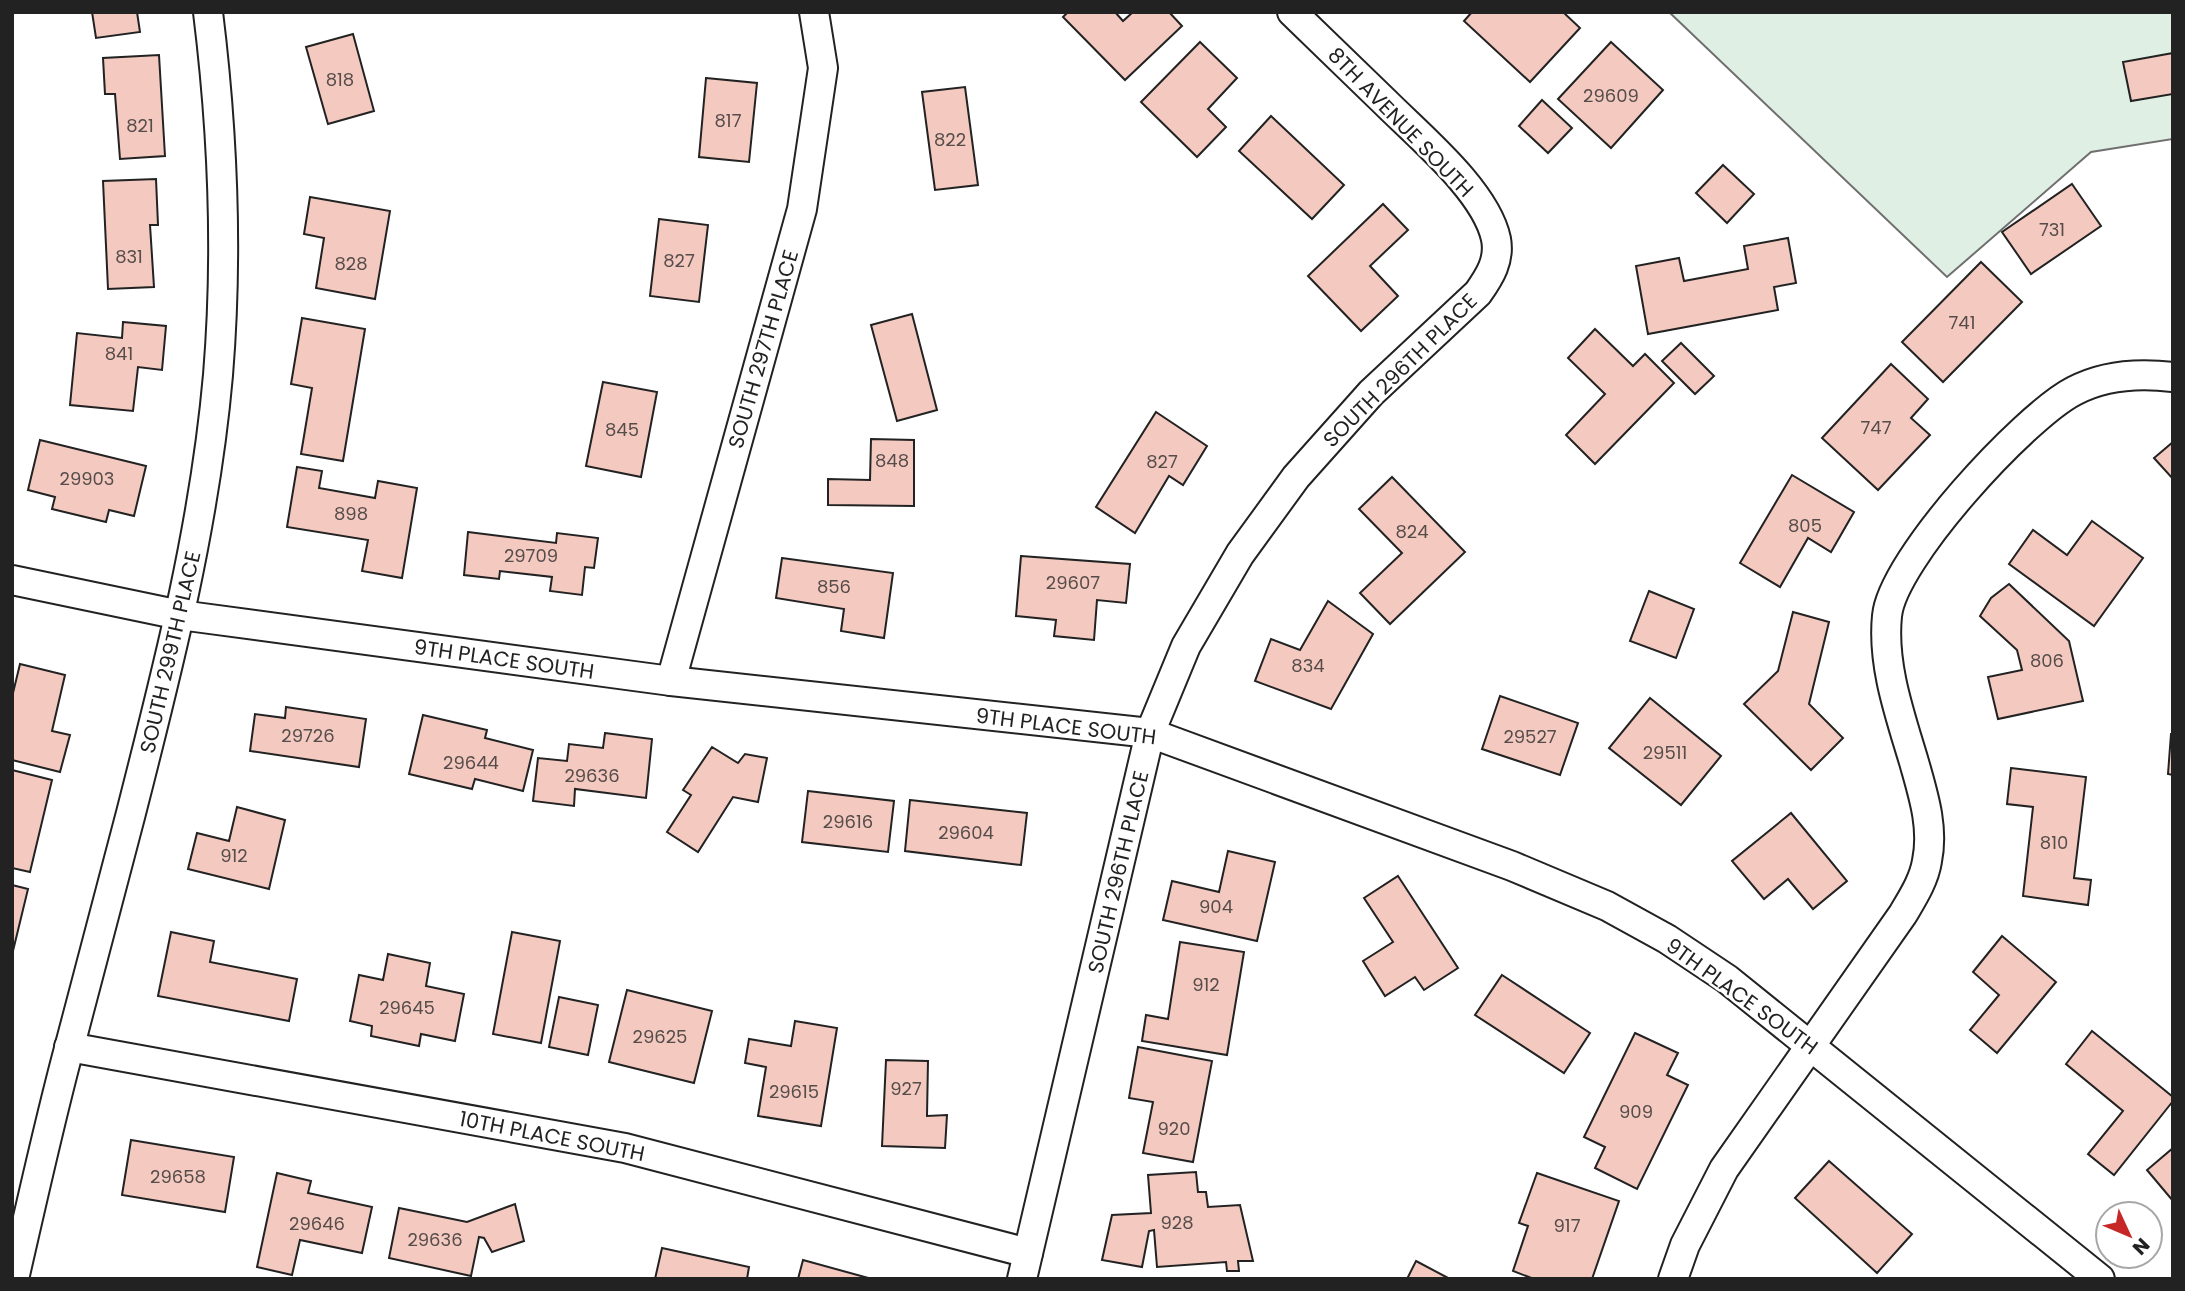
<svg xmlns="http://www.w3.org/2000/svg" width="2185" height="1291" font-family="Poppins,sans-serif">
  <rect width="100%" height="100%" fill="#fff"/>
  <!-- green -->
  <polygon fill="#e0efe3" stroke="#6f6f6f" stroke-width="2" points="1669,12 2173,12 2173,139 2091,152 1947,277"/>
  <!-- building -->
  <g fill="#f3c9c0" stroke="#222" stroke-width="2">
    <polygon points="92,12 137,12 140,32 96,38"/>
    <polygon points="1068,12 1115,12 1123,21 1133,12 1169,12 1182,26 1125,80 1063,17"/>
    <polygon points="1472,12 1563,12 1580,28 1530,82 1464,21"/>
    <polygon points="353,34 374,111 328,124 306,47"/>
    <polygon points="1200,42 1237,78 1208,109 1226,127 1197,157 1141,102"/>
    <polygon points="1611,42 1663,90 1611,148 1558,99"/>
    <polygon points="2173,53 2173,94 2131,101 2123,62"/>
    <polygon points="159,55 165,156 120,159 115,94 105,94 103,58"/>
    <polygon points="706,78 757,83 749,162 699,157"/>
    <polygon points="965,87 978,185 935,190 922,92"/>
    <polygon points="1542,100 1572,128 1548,153 1519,126"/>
    <polygon points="1271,116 1344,185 1312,219 1239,151"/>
    <polygon points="1723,165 1754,194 1727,223 1696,193"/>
    <polygon points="156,179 158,225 150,225 154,287 108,289 103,181"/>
    <polygon points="2072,184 2101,226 2031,274 2002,232"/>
    <polygon points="310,197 390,211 375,299 316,288 324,238 304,234"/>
    <polygon points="1383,204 1408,230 1370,266 1398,296 1361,331 1308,276"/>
    <polygon points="659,219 708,225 699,302 650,296"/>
    <polygon points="1788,238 1796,283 1774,287 1778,310 1648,334 1636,266 1679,258 1684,281 1748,269 1744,246"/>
    <polygon points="1981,262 2022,302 1943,382 1902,342"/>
    <polygon points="912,314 937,410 897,421 871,325"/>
    <polygon points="302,318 365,329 343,461 301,454 312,388 291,384"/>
    <polygon points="123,322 166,326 162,370 138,367 133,411 70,405 77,333 122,338"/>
    <polygon points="1595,329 1633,366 1645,354 1674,383 1595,464 1566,435 1605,394 1568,358"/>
    <polygon points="1681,343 1714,376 1695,394 1662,361"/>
    <polygon points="1891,364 1928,399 1911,418 1930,435 1878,490 1822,438"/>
    <polygon points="603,382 657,392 641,477 586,466"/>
    <polygon points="1156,412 1207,446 1183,485 1169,476 1135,533 1096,507"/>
    <polygon points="871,439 914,440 914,506 828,505 828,479 870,480"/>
    <polygon points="40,440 146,466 134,516 109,510 106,522 52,509 55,497 28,490"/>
    <polygon points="2173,442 2173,479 2154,458"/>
    <polygon points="297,467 322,471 319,488 375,498 378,481 417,488 402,578 362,571 368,540 287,527"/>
    <polygon points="1792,475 1854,512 1831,552 1808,538 1780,587 1740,563"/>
    <polygon points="1392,477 1465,552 1390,624 1360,593 1402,553 1359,509"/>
    <polygon points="2092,521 2143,558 2094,626 2009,564 2033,530 2067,555"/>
    <polygon points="468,532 556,543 557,533 598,538 594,568 585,567 582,595 550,591 552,577 500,571 499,579 464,575"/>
    <polygon points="1021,556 1130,564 1126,603 1097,600 1094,640 1054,636 1056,620 1016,616"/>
    <polygon points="782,558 893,573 884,638 841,631 844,609 776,598"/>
    <polygon points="2009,584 2069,641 2083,701 1998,719 1988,677 2022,670 2017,650 1980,616 1991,598"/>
    <polygon points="1649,591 1694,609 1676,658 1630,641"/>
    <polygon points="1328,601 1373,634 1331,709 1255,681 1271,639 1300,650"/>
    <polygon points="1793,612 1829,622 1809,704 1843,738 1811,770 1744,704 1778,671"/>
    <polygon points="20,664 65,675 52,731 70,735 60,772 12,760 12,697"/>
    <polygon points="1500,696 1578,723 1560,775 1482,749"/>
    <polygon points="1650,698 1721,756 1681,805 1609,748"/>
    <polygon points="286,707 366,719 359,767 250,751 255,714 285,718"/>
    <polygon points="423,715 487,730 485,738 533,750 523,791 475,779 472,789 409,774"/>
    <polygon points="605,733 652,739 646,798 575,789 574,806 533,801 538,758 567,761 569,744 603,748"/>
    <polygon points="2171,734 2173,734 2173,775 2168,774"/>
    <polygon points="712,747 738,763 745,754 767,758 758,802 733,797 698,852 667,832 691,795 683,790"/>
    <polygon points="2011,768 2086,777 2074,878 2091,880 2088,905 2023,896 2033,807 2007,804"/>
    <polygon points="12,770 52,780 30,872 12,868"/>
    <polygon points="808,791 894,801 888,852 802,842"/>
    <polygon points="910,800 1027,813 1021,865 905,851"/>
    <polygon points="237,807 285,820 269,889 188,869 197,833 229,841"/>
    <polygon points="1791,813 1847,881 1813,909 1788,879 1764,899 1732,861"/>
    <polygon points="1228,851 1275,862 1257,941 1163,920 1172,881 1219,892"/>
    <polygon points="1398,876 1458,968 1424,990 1415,977 1385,996 1363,961 1393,942 1364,898"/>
    <polygon points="12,885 28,889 12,955"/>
    <polygon points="171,932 214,941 210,962 297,979 289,1021 158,996"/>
    <polygon points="512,932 560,941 541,1043 493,1034"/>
    <polygon points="2002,936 2056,982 1997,1053 1970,1030 1999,995 1973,972"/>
    <polygon points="1180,942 1244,952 1227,1055 1142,1041 1146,1015 1168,1019"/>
    <polygon points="388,954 430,963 426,986 464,994 455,1041 421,1034 419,1046 371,1036 372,1026 350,1021 359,975 383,980"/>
    <polygon points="1502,975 1590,1033 1564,1073 1475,1015"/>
    <polygon points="627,990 712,1011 694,1083 609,1062"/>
    <polygon points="559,997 598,1005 588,1055 549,1047"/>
    <polygon points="795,1021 837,1028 821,1126 758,1116 766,1067 745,1063 749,1039 791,1046"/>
    <polygon points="2092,1031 2173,1097 2173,1101 2114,1175 2088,1154 2123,1111 2066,1064"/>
    <polygon points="1635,1033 1678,1053 1667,1075 1688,1085 1637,1189 1595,1168 1605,1147 1584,1137"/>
    <polygon points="1138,1047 1212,1061 1193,1162 1143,1153 1153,1102 1129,1098"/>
    <polygon points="886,1060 928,1061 927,1116 947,1115 945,1148 882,1146"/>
    <polygon points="131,1140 234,1157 225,1212 122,1195"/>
    <polygon points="2173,1148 2173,1201 2147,1170"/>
    <polygon points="1829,1161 1912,1234 1877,1273 1795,1198"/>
    <polygon points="1196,1172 1198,1192 1206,1192 1208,1207 1240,1205 1253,1261 1238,1261 1239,1271 1227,1271 1226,1262 1157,1267 1154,1230 1149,1231 1142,1267 1102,1260 1112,1215 1151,1213 1148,1175"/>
    <polygon points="277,1173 311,1181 308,1193 372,1207 362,1253 300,1240 292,1275 257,1267"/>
    <polygon points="1537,1173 1619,1201 1592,1279 1534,1279 1513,1271 1528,1226 1519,1223"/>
    <polygon points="515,1204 524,1241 492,1252 484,1238 479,1237 471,1276 389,1258 399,1208 467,1222"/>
    <polygon points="662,1248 749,1267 747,1279 655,1279"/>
    <polygon points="803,1260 872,1279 798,1279"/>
    <polygon points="1416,1261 1450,1279 1407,1279"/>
  </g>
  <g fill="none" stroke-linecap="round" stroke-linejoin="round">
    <defs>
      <g id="street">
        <polyline points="12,580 180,615 671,681 1150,733 1512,866 1607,906 1667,939 1727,979 2100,1279"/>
        <polyline points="671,681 802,209 823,68 814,12"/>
        <polyline points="69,1047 625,1148 1028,1253"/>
        <path d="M14 1279C32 1201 49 1123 70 1045 90 968 111 891 131 813 168 668 205 524 218 375 228 254 223 133 208 12"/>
        <path d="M1022 1279 1150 733 1186 646 1240 554 1296 477 1371 393 1478 293C1490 276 1500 260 1496 239 1486 191 1419 136 1385 102 1354 72 1323 42 1292 12"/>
        <path d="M1673 1279 1685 1245 1724 1169 1903 914C1913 897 1924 880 1927 861 1934 827 1923 794 1914 762 1900 715 1882 665 1887 616 1892 560 2024 417 2074 391 2104 375 2140 373 2173 377"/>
      </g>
    </defs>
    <!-- street casing -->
    <use href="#street" stroke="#222" stroke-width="32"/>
    <!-- street -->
    <use href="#street" stroke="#fff" stroke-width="28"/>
  </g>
  <g text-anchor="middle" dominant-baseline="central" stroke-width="5" stroke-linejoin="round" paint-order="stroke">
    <!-- number labels -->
    <g font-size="18" fill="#564c4a">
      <text x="340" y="79">818</text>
      <text x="1611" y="95">29609</text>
      <text x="728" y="120">817</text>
      <text x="140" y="125">821</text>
      <text x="950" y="139">822</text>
      <text x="2052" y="229">731</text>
      <text x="129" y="256">831</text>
      <text x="679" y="260">827</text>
      <text x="351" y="263">828</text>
      <text x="1962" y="322">741</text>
      <text x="119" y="353">841</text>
      <text x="1876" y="427">747</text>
      <text x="622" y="429">845</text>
      <text x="892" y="460">848</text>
      <text x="1162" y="461">827</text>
      <text x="87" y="478">29903</text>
      <text x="351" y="513">898</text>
      <text x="1805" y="525">805</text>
      <text x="1412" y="531">824</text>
      <text x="531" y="555">29709</text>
      <text x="1073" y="582">29607</text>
      <text x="834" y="586">856</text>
      <text x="2047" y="660">806</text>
      <text x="1308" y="665">834</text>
      <text x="308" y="735">29726</text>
      <text x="1530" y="736">29527</text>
      <text x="1665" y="752">29511</text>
      <text x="471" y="762">29644</text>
      <text x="592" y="775">29636</text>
      <text x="848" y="821">29616</text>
      <text x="966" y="832">29604</text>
      <text x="2054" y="842">810</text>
      <text x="234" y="855">912</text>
      <text x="1216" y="906">904</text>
      <text x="1206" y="984">912</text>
      <text x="407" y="1007">29645</text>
      <text x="660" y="1036">29625</text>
      <text x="906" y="1088">927</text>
      <text x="794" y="1091">29615</text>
      <text x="1636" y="1111">909</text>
      <text x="1174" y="1128">920</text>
      <text x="178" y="1176">29658</text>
      <text x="1177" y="1222">928</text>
      <text x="317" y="1223">29646</text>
      <text x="1567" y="1225">917</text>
      <text x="435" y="1239">29636</text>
    </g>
    <!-- street labels -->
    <g font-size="21" fill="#222" stroke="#fff">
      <text transform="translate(1401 122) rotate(46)">8TH AVENUE SOUTH</text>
      <text transform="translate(763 349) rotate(-74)">SOUTH 297TH PLACE</text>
      <text transform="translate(1400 370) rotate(-45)">SOUTH 296TH PLACE</text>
      <text transform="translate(170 652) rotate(-77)">SOUTH 299TH PLACE</text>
      <text transform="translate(504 659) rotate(8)">9TH PLACE SOUTH</text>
      <text transform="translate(1066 726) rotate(7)">9TH PLACE SOUTH</text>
      <text transform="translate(1118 872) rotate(-77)">SOUTH 296TH PLACE</text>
      <text transform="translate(1742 996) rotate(36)">9TH PLACE SOUTH</text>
      <text transform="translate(552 1136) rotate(11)">10TH PLACE SOUTH</text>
    </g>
  </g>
  <!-- border -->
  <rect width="2185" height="1291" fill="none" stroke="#222222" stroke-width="28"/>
  <!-- north arrow -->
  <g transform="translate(2129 1235) rotate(134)"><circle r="33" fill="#ffffff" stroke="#a7a7a7" stroke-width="2"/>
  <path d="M0-5L12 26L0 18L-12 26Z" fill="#c62828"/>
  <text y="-10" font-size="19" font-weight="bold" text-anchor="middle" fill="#222222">N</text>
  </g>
</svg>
